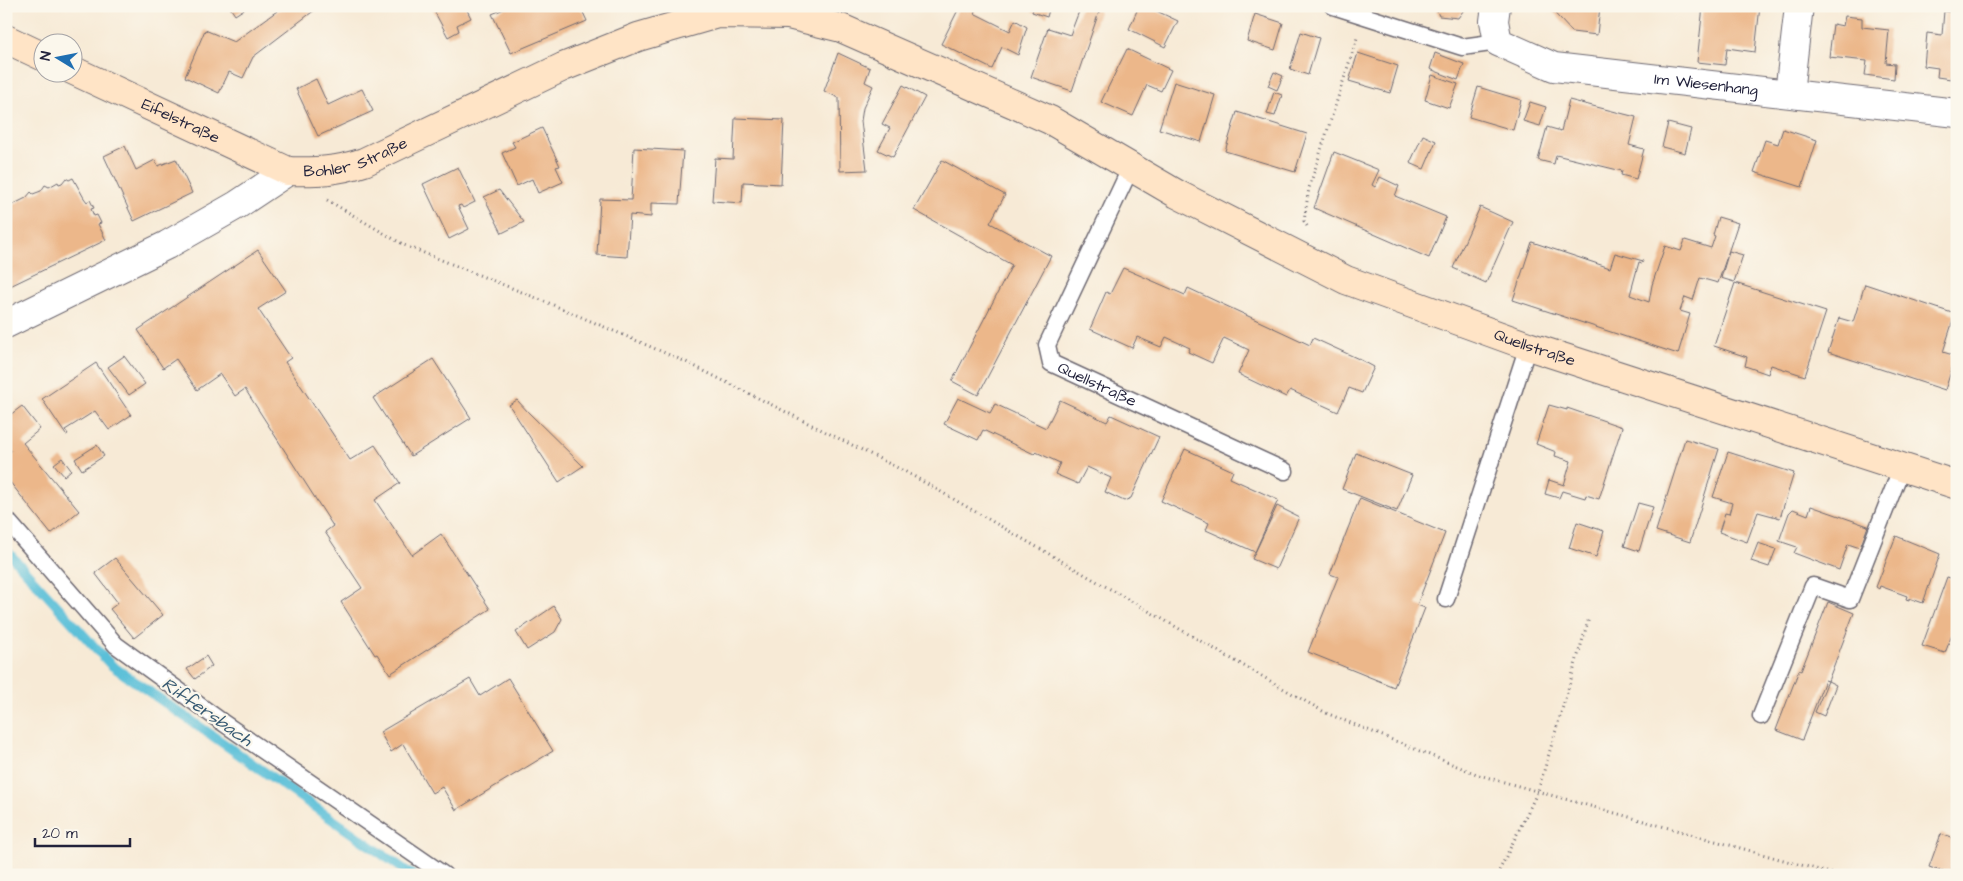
<svg xmlns="http://www.w3.org/2000/svg" width="1963" height="881" font-family="'Architects Daughter',sans-serif">
  <rect width="100%" height="100%" fill="#fbf7ec"/>
  <filter id="ink" filterUnits="userSpaceOnUse"><feTurbulence type="fractalNoise" baseFrequency=".02" numOctaves="2"/><feDisplacementMap in="SourceGraphic" scale="10" xChannelSelector="R" yChannelSelector="G"/><feConvolveMatrix kernelMatrix="1 2 1 2 8 2 1 2 1" color-interpolation-filters="sRGB"/></filter>
  <filter id="wash" filterUnits="userSpaceOnUse"><feTurbulence type="fractalNoise" baseFrequency=".0096" numOctaves="4" result="noise"/><feDisplacementMap in="SourceGraphic" scale="20" xChannelSelector="R" yChannelSelector="G"/><feGaussianBlur stdDeviation="1.12" result="paint"/><feColorMatrix in="noise" values="0 0 0 0 0 0 0 0 0 0 0 0 0 0 0 0 0 1.4 0 .05"/><feComposite in="paint" operator="in"/></filter>
  <g filter="url(#wash)">
    <rect width="100%" height="100%" fill="#f7ead6"/>
    <g fill="none" stroke-linecap="round" stroke-linejoin="round">
      <!-- stream -->
      <polyline stroke="#5abfd8" stroke-width="10" points="6,550 111,665 412,875"/>
    </g>
    <g id="blocks">
      <!-- building -->
      <g fill="#ecb78a">
        <polygon points="229,6 249,6 235,15"/>
        <polygon points="284,6 320,6 253,57 243,78 229,72 219,93 185,77 205,30 234,42"/>
        <polygon points="434,6 465,6 471,18 457,25 459,31 448,37 432,7"/>
        <polygon points="511,6 580,6 587,21 511,53 492,14"/>
        <polygon points="960,6 977,6 974,13 1010,31 1015,20 1027,27 1018,55 1002,47 992,69 941,44"/>
        <polygon points="1034,6 1050,6 1047,17 1032,12"/>
        <polygon points="1081,6 1101,6 1072,91 1031,77 1048,28 1070,35"/>
        <polygon points="1139,6 1146,6 1178,21 1165,47 1129,29"/>
        <polygon points="1424,6 1464,6 1463,11 1458,18 1439,16 1436,9"/>
        <polygon points="1548,6 1600,6 1597,35 1572,32"/>
        <polygon points="1703,6 1760,6 1755,52 1727,48 1725,65 1697,62"/>
        <polygon points="1944,11 1957,13 1957,77 1951,76 1951,79 1937,77 1938,68 1924,66 1927,33 1942,35"/>
        <polygon points="1255,14 1283,23 1275,50 1247,41"/>
        <polygon points="1845,16 1862,18 1862,27 1889,30 1886,63 1895,64 1894,79 1865,75 1867,61 1829,57 1833,24 1843,26"/>
        <polygon points="1301,32 1319,38 1308,75 1290,69"/>
        <polygon points="1127,49 1171,70 1161,91 1147,85 1133,116 1101,102"/>
        <polygon points="838,53 870,68 865,82 873,86 863,108 861,121 867,170 840,171 839,98 824,91"/>
        <polygon points="1358,53 1398,66 1390,93 1349,81"/>
        <polygon points="1435,53 1464,64 1458,80 1430,69"/>
        <polygon points="1274,72 1283,76 1277,90 1268,86"/>
        <polygon points="1432,75 1458,84 1449,108 1425,100"/>
        <polygon points="316,79 328,105 362,89 373,111 318,136 296,89"/>
        <polygon points="1174,82 1215,95 1201,142 1159,129"/>
        <polygon points="903,85 925,97 893,157 878,150 890,128 882,124"/>
        <polygon points="1478,87 1521,100 1513,130 1469,117"/>
        <polygon points="1274,92 1282,95 1275,116 1267,114"/>
        <polygon points="1569,100 1636,117 1629,145 1644,149 1636,179 1621,175 1622,171 1556,155 1554,164 1538,160 1547,127 1561,131"/>
        <polygon points="1530,102 1546,107 1540,126 1523,121"/>
        <polygon points="1237,112 1307,134 1295,172 1225,151"/>
        <polygon points="735,118 784,120 781,184 743,182 742,203 712,201 715,158 733,159"/>
        <polygon points="1668,123 1691,129 1685,153 1662,147"/>
        <polygon points="542,128 560,166 556,167 563,182 538,193 532,179 517,186 502,153 515,147 512,142"/>
        <polygon points="1783,129 1817,140 1802,187 1754,172 1765,140 1778,144"/>
        <polygon points="1423,135 1436,141 1424,169 1410,163"/>
        <polygon points="125,146 136,170 155,160 158,166 176,159 192,193 134,221 104,156"/>
        <polygon points="634,148 683,151 679,204 651,203 651,217 630,215 627,257 597,255 600,199 631,200"/>
        <polygon points="1334,152 1379,170 1372,185 1375,187 1380,177 1399,186 1395,196 1446,217 1429,258 1314,208"/>
        <polygon points="942,160 1005,195 990,223 1051,256 978,395 952,381 1012,265 914,210"/>
        <polygon points="458,167 475,202 463,208 461,205 458,206 469,229 449,239 423,184"/>
        <polygon points="66,178 69,180 73,178 84,198 87,202 90,200 94,208 91,209 94,216 97,215 101,223 98,224 106,240 6,288 6,207 9,203 12,205 26,198 31,192 33,194 41,191 45,185 49,187 58,182 59,184 62,183"/>
        <polygon points="499,190 524,222 502,233 484,197"/>
        <polygon points="1480,207 1513,222 1486,283 1453,268"/>
        <polygon points="1718,217 1738,223 1718,283 1700,278 1693,300 1685,297 1680,311 1690,314 1678,354 1513,300 1532,242 1610,268 1615,253 1643,261 1642,263 1639,262 1630,295 1649,302 1652,285 1665,246 1681,251 1685,240 1711,248 1715,236 1713,235"/>
        <polygon points="258,250 286,291 258,309 291,358 285,362 350,460 375,445 400,483 375,500 412,555 441,534 490,609 390,674 377,654 375,655 341,602 362,588 325,532 333,526 245,389 235,396 220,374 197,390 176,359 163,368 138,330"/>
        <polygon points="1729,251 1743,255 1734,282 1721,278"/>
        <polygon points="1123,268 1185,295 1188,288 1310,345 1313,338 1361,360 1374,367 1362,393 1349,388 1338,412 1290,390 1286,397 1238,374 1249,350 1224,338 1212,363 1188,352 1190,348 1166,337 1161,347 1137,337 1132,348 1090,329 1106,292 1110,294"/>
        <polygon points="1735,283 1826,312 1805,376 1771,365 1768,374 1745,366 1747,357 1714,346"/>
        <polygon points="1865,284 1955,314 1943,352 1956,356 1945,390 1828,352 1839,318 1853,322"/>
        <polygon points="124,356 145,384 129,395 108,367"/>
        <polygon points="433,359 471,418 411,456 373,398"/>
        <polygon points="96,363 131,415 109,430 95,411 65,430 68,434 66,435 42,399"/>
        <polygon points="958,398 990,413 995,404 1046,428 1060,400 1107,422 1111,415 1159,437 1131,498 1124,501 1105,492 1111,478 1087,467 1078,484 1055,474 1060,463 1036,452 1034,454 983,430 978,440 944,424"/>
        <polygon points="517,400 529,413 583,466 559,482 509,405"/>
        <polygon points="1549,405 1567,410 1567,408 1622,427 1599,499 1586,495 1585,498 1562,491 1559,498 1545,494 1549,480 1564,485 1571,461 1555,456 1556,452 1536,444"/>
        <polygon points="22,406 40,429 23,443 79,511 51,534 6,477 6,455 11,451 6,444 6,418"/>
        <polygon points="1685,439 1719,449 1690,542 1656,531"/>
        <polygon points="97,445 104,456 82,470 75,459"/>
        <polygon points="1185,449 1233,471 1230,478 1278,500 1255,552 1206,530 1209,523 1161,501"/>
        <polygon points="1728,452 1794,473 1780,518 1758,512 1747,542 1719,532 1725,513 1729,514 1732,503 1713,497"/>
        <polygon points="1356,453 1412,475 1397,511 1342,489"/>
        <polygon points="62,458 71,470 64,476 54,464"/>
        <polygon points="1360,498 1445,533 1417,605 1425,608 1394,687 1308,652 1338,577 1330,574"/>
        <polygon points="1638,503 1653,507 1639,551 1624,546"/>
        <polygon points="1277,506 1299,517 1276,569 1252,559"/>
        <polygon points="1811,506 1868,526 1860,548 1848,544 1839,570 1794,553 1797,547 1779,541 1789,513 1793,509 1808,515"/>
        <polygon points="1577,522 1604,531 1596,557 1569,548"/>
        <polygon points="1896,536 1940,554 1923,603 1909,598 1909,600 1906,599 1907,596 1880,586 1879,589 1876,587"/>
        <polygon points="1758,543 1776,549 1769,567 1751,561"/>
        <polygon points="115,558 163,615 134,638 110,609 118,603 95,573"/>
        <polygon points="1947,577 1957,580 1957,622 1945,653 1922,646"/>
        <polygon points="1828,602 1854,613 1828,681 1825,680 1802,740 1776,730 1799,670 1801,671"/>
        <polygon points="554,606 562,619 555,632 527,650 516,632"/>
        <polygon points="206,656 212,666 195,679 187,669"/>
        <polygon points="508,678 553,751 456,810 442,787 432,793 403,744 391,752 380,732 470,679 480,696"/>
        <polygon points="1828,681 1836,685 1824,716 1815,712"/>
        <polygon points="1941,834 1957,840 1957,855 1950,874 1929,867"/>
      </g>
    </g>
  </g>
  <g filter="url(#ink)">
    <use href="#blocks" fill-opacity="0" stroke="#6d6871" stroke-width="1"/>
    <g fill="none" stroke-linecap="round" stroke-linejoin="round">
      <defs>
        <g id="lane">
          <polyline points="1333,6 1462,47 1498,42"/>
          <path id="s1" d="M1131 167 1047 345 1051 363 1285 471"/>
          <polyline points="6,519 116,645 222,722 444,875"/>
          <polyline points="1446,599 1528,346"/>
          <polyline points="1761,716 1813,586 1850,599 1902,467"/>
        </g>
        <g id="street">
          <path id="s2" d="M1496 6 1494 21 1498 42 1554 67 1957 113"/>
          <polyline points="1789,93 1799,6"/>
          <polyline points="6,324 167,245 237,205 288,171"/>
        </g>
        <g id="secondary">
          <polyline points="6,39 42,56"/>
          <path id="s3" d="M72 70 288 171C317 172 337 171 364 162L563 67 638 37 717 14 788 15 841 28 1050 120 1177 194 1346 280 1528 346 1957 485"/>
        </g>
      </defs>
      <!-- lane casing -->
      <use href="#lane" stroke="#6d6871" stroke-width="19"/>
      <!-- street casing -->
      <use href="#street" stroke="#6d6871" stroke-width="30"/>
      <!-- secondary casing -->
      <use href="#secondary" stroke="#6d6871" stroke-width="30"/>
      <!-- path -->
      <g stroke="#6d6871" stroke-width="3" stroke-dasharray="1 4" stroke-linecap="butt">
        <polyline points="327,200 404,245 544,301 686,362 908,473 1326,713 1479,775 1837,875"/>
        <polyline points="1307,226 1304,221 1309,188 1357,38"/>
        <polyline points="1497,875 1538,791 1589,618"/>
      </g>
      <!-- lane -->
      <use href="#lane" stroke="#fff" stroke-width="16"/>
      <!-- street -->
      <use href="#street" stroke="#fff" stroke-width="28"/>
      <!-- secondary -->
      <use href="#secondary" stroke="#ffe4c6" stroke-width="28"/>
    </g>
  </g>
  <g text-anchor="middle" dominant-baseline="central" stroke-width="4.5" stroke-linejoin="round" paint-order="stroke">
    <!-- street labels -->
    <g font-size="16" fill="#22223b" stroke="#fbf7ec">
      <text stroke="none"><textPath href="#s2" startOffset="251">Im Wiesenhang</textPath></text>
      <text stroke="none"><textPath href="#s3" startOffset="120">Eifelstraße</textPath></text>
      <text stroke="none"><textPath href="#s3" startOffset="308">Bohler Straße</textPath></text>
      <text stroke="none"><textPath href="#s3" startOffset="1590">Quellstraße</textPath></text>
      <text stroke="none"><textPath href="#s1" startOffset="266">Quellstraße</textPath></text>
    </g>
    <!-- water labels -->
    <g font-size="18" font-style="italic" fill="#365972" stroke="#fbf7ec">
      <text transform="translate(207 712) rotate(35)">Riffersbach</text>
    </g>
  </g>
  <!-- margin -->
  <rect width="1963" height="881" fill="none" stroke="#fbf7ec" stroke-width="25"/>
  <!-- north arrow -->
  <g transform="translate(58 58) rotate(280)"><circle r="24" fill="#fbf7ec" stroke="#a4a2a5"/>
  <path d="M0-4L9 19L0 12L-9 19Z" fill="#1f6fb2"/>
  <text y="-8" font-size="14" font-weight="bold" text-anchor="middle" fill="#22223b">N</text>
  </g>
  <!-- scale -->
  <path d="M35 838v8h95v-8" fill="none" stroke="#22223b" stroke-width="2.5"/>
  <text x="42" y="838" font-size="15" fill="#22223b" stroke="#fbf7ec" stroke-width="4" paint-order="stroke">20 m</text>
</svg>
